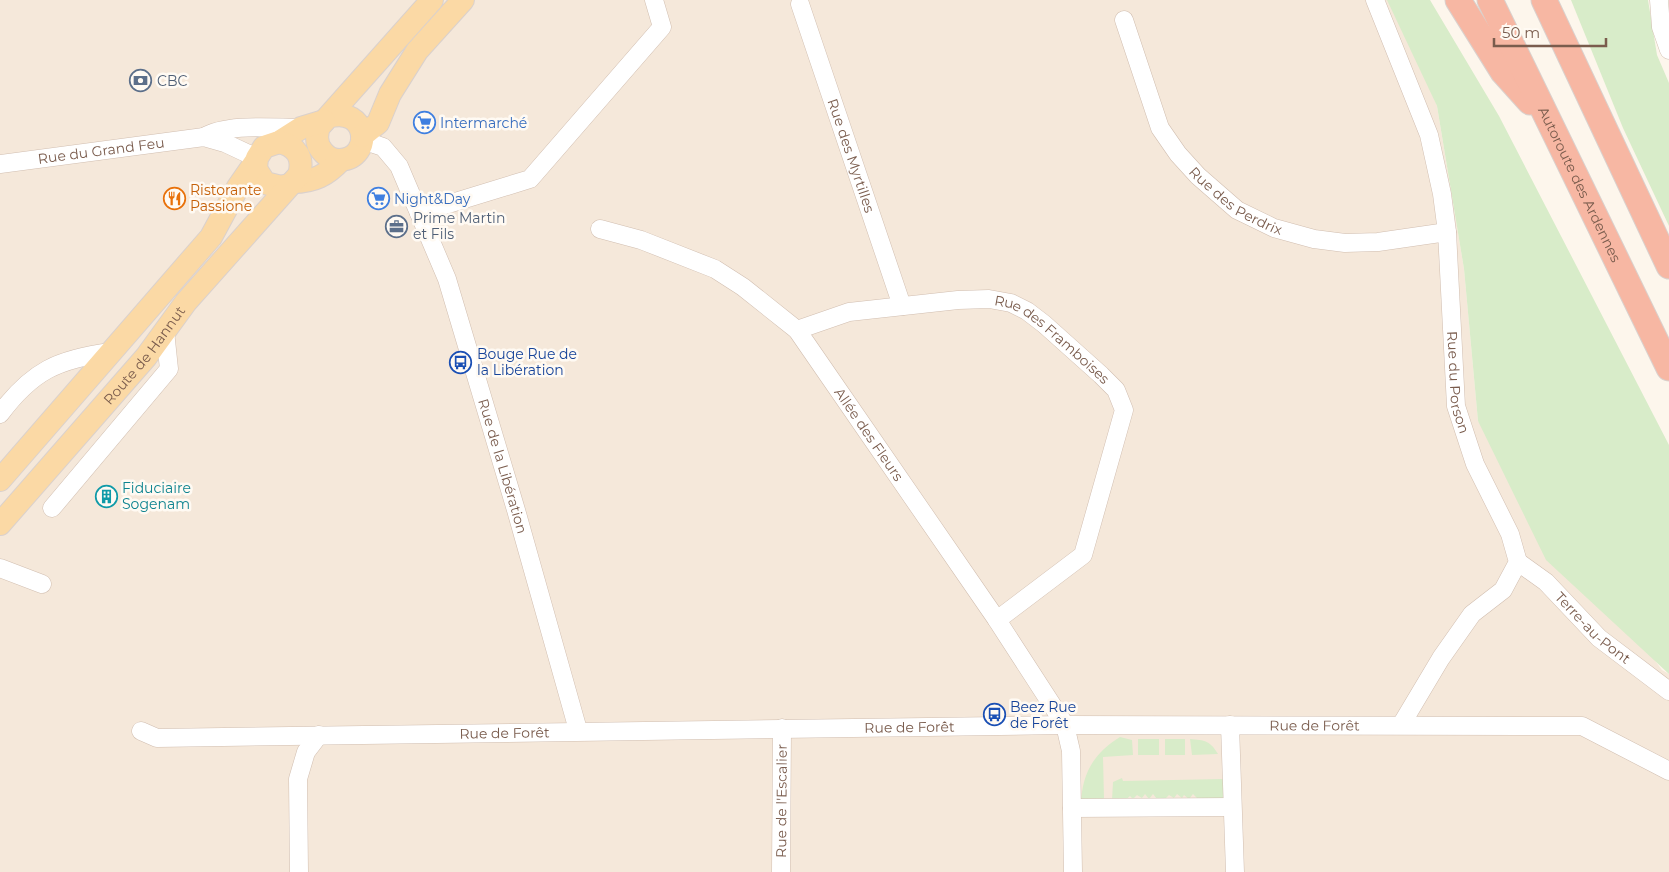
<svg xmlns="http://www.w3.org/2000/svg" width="1669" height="872" font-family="Montserrat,sans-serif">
  <rect width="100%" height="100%" fill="#fdf6ec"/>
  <!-- residential -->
  <polygon fill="#f5e8da" points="0,0 1396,0 1437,106 1464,269 1478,421 1662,670 1669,674 1669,872 0,872"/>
  <!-- green -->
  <g fill="#d8ecc9">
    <polygon points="1387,0 1430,0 1499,116 1669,445 1669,674 1546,560 1478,421 1464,269 1437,106"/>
    <polygon points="1571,0 1648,0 1657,55 1669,83 1669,226 1623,128"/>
    <path d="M1120 737 1132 740 1133 755 1103 757 1104 798 1099 804H1081C1082 773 1094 753 1120 737Z"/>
    <rect x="1138" y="739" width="21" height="16"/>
    <rect x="1165" y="739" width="20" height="16"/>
    <path d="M1190 739C1205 740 1210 741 1218 754L1192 755Z"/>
    <polygon points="1122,778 1123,781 1223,779 1224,802 1205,806 1193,794 1189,799 1184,795 1182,798 1177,794 1174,798 1169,795 1165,799 1157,799 1153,794 1149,799 1145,794 1142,798 1137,795 1133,799 1130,796 1120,805 1112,800 1113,782"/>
  </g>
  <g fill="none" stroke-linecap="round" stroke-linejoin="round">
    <defs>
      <g id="minor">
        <path id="s1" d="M1375 0 1429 135 1442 194 1447 232 1456 406 1475 464 1510 534 1518 562 1503 590 1472 614 1441 658 1401 725"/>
        <polyline points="1659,0 1661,27 1669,50"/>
        <path id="s2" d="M800 4 902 306"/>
        <path id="s3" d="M1124 20 1160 128 1178 154 1198 176 1237 210 1274 228 1314 239 1345 243 1378 242 1447 232"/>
        <path d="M204 137C227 123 274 128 301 128"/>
        <path id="s4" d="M362 140 383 147 399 166 447 279 516 510 578 730"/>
        <path id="s5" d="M0 164 204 137 225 143 257 158"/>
        <polyline points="419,213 530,179 662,27 654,0"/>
        <path id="s6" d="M600 229 641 240 715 269 743 287 797 330 997 620 1065 725 1071 751 1073 872"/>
        <path id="s7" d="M797 330 849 312 958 300 989 299 1011 303 1027 311 1044 324 1101 375 1116 390 1124 410 1083 555 997 620"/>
        <path d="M0 414C32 371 58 359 111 352"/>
        <polyline points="52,508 169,369 165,331"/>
        <path id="s8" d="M1518 562 1546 582 1599 638 1669 691"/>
        <polyline points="0,568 42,584"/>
        <polyline points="1230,725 1235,872"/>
        <path id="s9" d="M141 731 157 738 1065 725 1582 726 1669 771"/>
        <polyline points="1072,808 1232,807"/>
        <polyline points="299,872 298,779 306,752 319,735"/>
        <path id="s10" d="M781 872 782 728"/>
      </g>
      <g id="major">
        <path d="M328 117C368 105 374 158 340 160 334 160 327 157 323 152 316 145 316 136 319 127L432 0"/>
        <polyline points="362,136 378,123 390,94 417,51 463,0"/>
        <path d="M293 182C314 182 327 175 341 160"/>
        <polyline points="289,185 281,187 265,183 256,169 257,158 264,147 279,142 301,128 324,121"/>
        <polyline points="0,480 211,237 238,187 256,161"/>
        <path id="s11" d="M0 524 146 357 186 302 299 175C304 158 297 146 279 142"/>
      </g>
      <g id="highway">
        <polyline points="1458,0 1503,72 1530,102"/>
        <path id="s12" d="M1490 0 1669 368"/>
        <polyline points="1544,0 1669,266"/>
      </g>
    </defs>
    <!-- minor casing -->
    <use href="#minor" stroke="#d1beb0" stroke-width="19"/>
    <!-- major casing -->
    <use href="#major" stroke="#dad1cd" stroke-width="24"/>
    <!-- highway casing -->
    <use href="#highway" stroke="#dad1cd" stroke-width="27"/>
    <!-- minor -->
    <use href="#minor" stroke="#fff" stroke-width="18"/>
    <!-- major -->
    <use href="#major" stroke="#fbd9a5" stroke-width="22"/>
    <!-- highway -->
    <use href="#highway" stroke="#f7b7a3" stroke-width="25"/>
  </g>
  <!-- icons -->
  <defs>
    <symbol id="bank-ring" viewBox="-11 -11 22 22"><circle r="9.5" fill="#fffaf3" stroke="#5c6f8a" stroke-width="1.5"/><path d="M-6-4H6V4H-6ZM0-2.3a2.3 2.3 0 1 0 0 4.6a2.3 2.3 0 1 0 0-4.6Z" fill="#5c6f8a"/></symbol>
    <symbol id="supermarket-ring" viewBox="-11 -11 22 22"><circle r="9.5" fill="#fffaf3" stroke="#3f7fe0" stroke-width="1.5"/><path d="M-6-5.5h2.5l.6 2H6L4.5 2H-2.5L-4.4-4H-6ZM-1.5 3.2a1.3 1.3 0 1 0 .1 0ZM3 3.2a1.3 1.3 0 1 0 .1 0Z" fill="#3f7fe0"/></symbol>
    <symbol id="restaurant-ring" viewBox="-11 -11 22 22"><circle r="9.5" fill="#fffaf3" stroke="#e8710a" stroke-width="1.5"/><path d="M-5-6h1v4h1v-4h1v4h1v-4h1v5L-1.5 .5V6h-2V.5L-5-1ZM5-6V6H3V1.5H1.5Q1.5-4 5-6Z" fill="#e8710a"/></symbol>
    <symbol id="office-ring" viewBox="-11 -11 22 22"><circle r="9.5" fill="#fffaf3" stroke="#5c6f8a" stroke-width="1.5"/><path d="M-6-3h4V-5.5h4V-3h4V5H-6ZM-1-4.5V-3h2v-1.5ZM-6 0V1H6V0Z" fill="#5c6f8a"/></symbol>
    <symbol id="bus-ring" viewBox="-11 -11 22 22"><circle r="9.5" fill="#fffaf3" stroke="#1a4fb4" stroke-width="1.5"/><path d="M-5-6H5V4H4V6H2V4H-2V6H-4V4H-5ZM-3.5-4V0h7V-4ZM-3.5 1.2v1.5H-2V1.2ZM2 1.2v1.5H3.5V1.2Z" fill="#1a4fb4"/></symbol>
    <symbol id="building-ring" viewBox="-11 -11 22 22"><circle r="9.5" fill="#fffaf3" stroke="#0f9aa8" stroke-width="1.5"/><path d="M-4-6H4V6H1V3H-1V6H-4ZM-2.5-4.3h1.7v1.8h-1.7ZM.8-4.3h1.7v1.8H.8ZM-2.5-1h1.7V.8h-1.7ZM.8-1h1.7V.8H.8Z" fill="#0f9aa8"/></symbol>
  </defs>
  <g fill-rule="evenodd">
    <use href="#bank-ring" x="128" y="68" width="25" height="25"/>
    <use href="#supermarket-ring" x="412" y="110" width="25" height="25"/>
    <use href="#restaurant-ring" x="162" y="186" width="25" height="25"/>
    <use href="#supermarket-ring" x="366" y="186" width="25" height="25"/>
    <use href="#office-ring" x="384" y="214" width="25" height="25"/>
    <use href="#bus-ring" x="448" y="350" width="25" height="25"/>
    <use href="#building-ring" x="94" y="484" width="25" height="25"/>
    <use href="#bus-ring" x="982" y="702" width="25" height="25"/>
  </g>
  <g text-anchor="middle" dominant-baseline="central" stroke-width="5" stroke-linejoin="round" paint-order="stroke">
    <!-- service labels -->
    <g font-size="14" fill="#4e5e75" stroke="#fffaf3" text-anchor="start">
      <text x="157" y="81">CBC</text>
      <text x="413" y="218">Prime Martin<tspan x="413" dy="16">et Fils</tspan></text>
    </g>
    <!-- shop labels -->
    <g font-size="14" fill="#366cbe" stroke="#fffaf3" text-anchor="start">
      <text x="440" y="123">Intermarché</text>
      <text x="394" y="199">Night&amp;Day</text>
    </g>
    <!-- street labels -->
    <g font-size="14" fill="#7a5c4d" stroke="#fffaf3">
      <text stroke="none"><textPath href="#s5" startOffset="102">Rue du Grand Feu</textPath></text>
      <text stroke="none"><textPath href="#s2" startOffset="160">Rue des Myrtilles</textPath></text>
      <text stroke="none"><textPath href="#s12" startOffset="205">Autoroute des Ardennes</textPath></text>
      <text stroke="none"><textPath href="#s3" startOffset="221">Rue des Perdrix</textPath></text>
      <text stroke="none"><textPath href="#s7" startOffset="272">Rue des Framboises</textPath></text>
      <text stroke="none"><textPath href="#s11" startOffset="222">Route de Hannut</textPath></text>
      <text stroke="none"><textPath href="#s1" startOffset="395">Rue du Porson</textPath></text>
      <text stroke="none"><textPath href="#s6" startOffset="351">Allée des Fleurs</textPath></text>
      <text stroke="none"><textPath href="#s4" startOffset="365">Rue de la Libération</textPath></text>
      <text stroke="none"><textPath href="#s8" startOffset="100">Terre-au-Pont</textPath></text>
      <text stroke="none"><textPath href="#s9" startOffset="1175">Rue de Forêt</textPath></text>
      <text stroke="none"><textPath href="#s9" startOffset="770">Rue de Forêt</textPath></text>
      <text stroke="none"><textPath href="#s9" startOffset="365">Rue de Forêt</textPath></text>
      <text stroke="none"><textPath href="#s10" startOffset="71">Rue de l'Escalier</textPath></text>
    </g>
    <!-- food labels -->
    <g font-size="14" fill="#c56008" stroke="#fffaf3" text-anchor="start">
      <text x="190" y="190">Ristorante<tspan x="190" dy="16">Passione</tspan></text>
    </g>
    <!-- transit labels -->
    <g font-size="14" fill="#164399" stroke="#fffaf3" text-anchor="start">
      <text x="477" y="354">Bouge Rue de<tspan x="477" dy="16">la Libération</tspan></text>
      <text x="1010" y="707">Beez Rue<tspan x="1010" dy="16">de Forêt</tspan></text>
    </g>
    <!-- culture labels -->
    <g font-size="14" fill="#0d838f" stroke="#fffaf3" text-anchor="start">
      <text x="122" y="488">Fiduciaire<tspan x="122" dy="16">Sogenam</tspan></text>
    </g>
  </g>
  <!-- scale -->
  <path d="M1494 38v8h112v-8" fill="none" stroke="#7a5c4d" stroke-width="2.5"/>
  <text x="1502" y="38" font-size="15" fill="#7a5c4d" stroke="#fffaf3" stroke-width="4" paint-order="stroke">50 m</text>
</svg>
